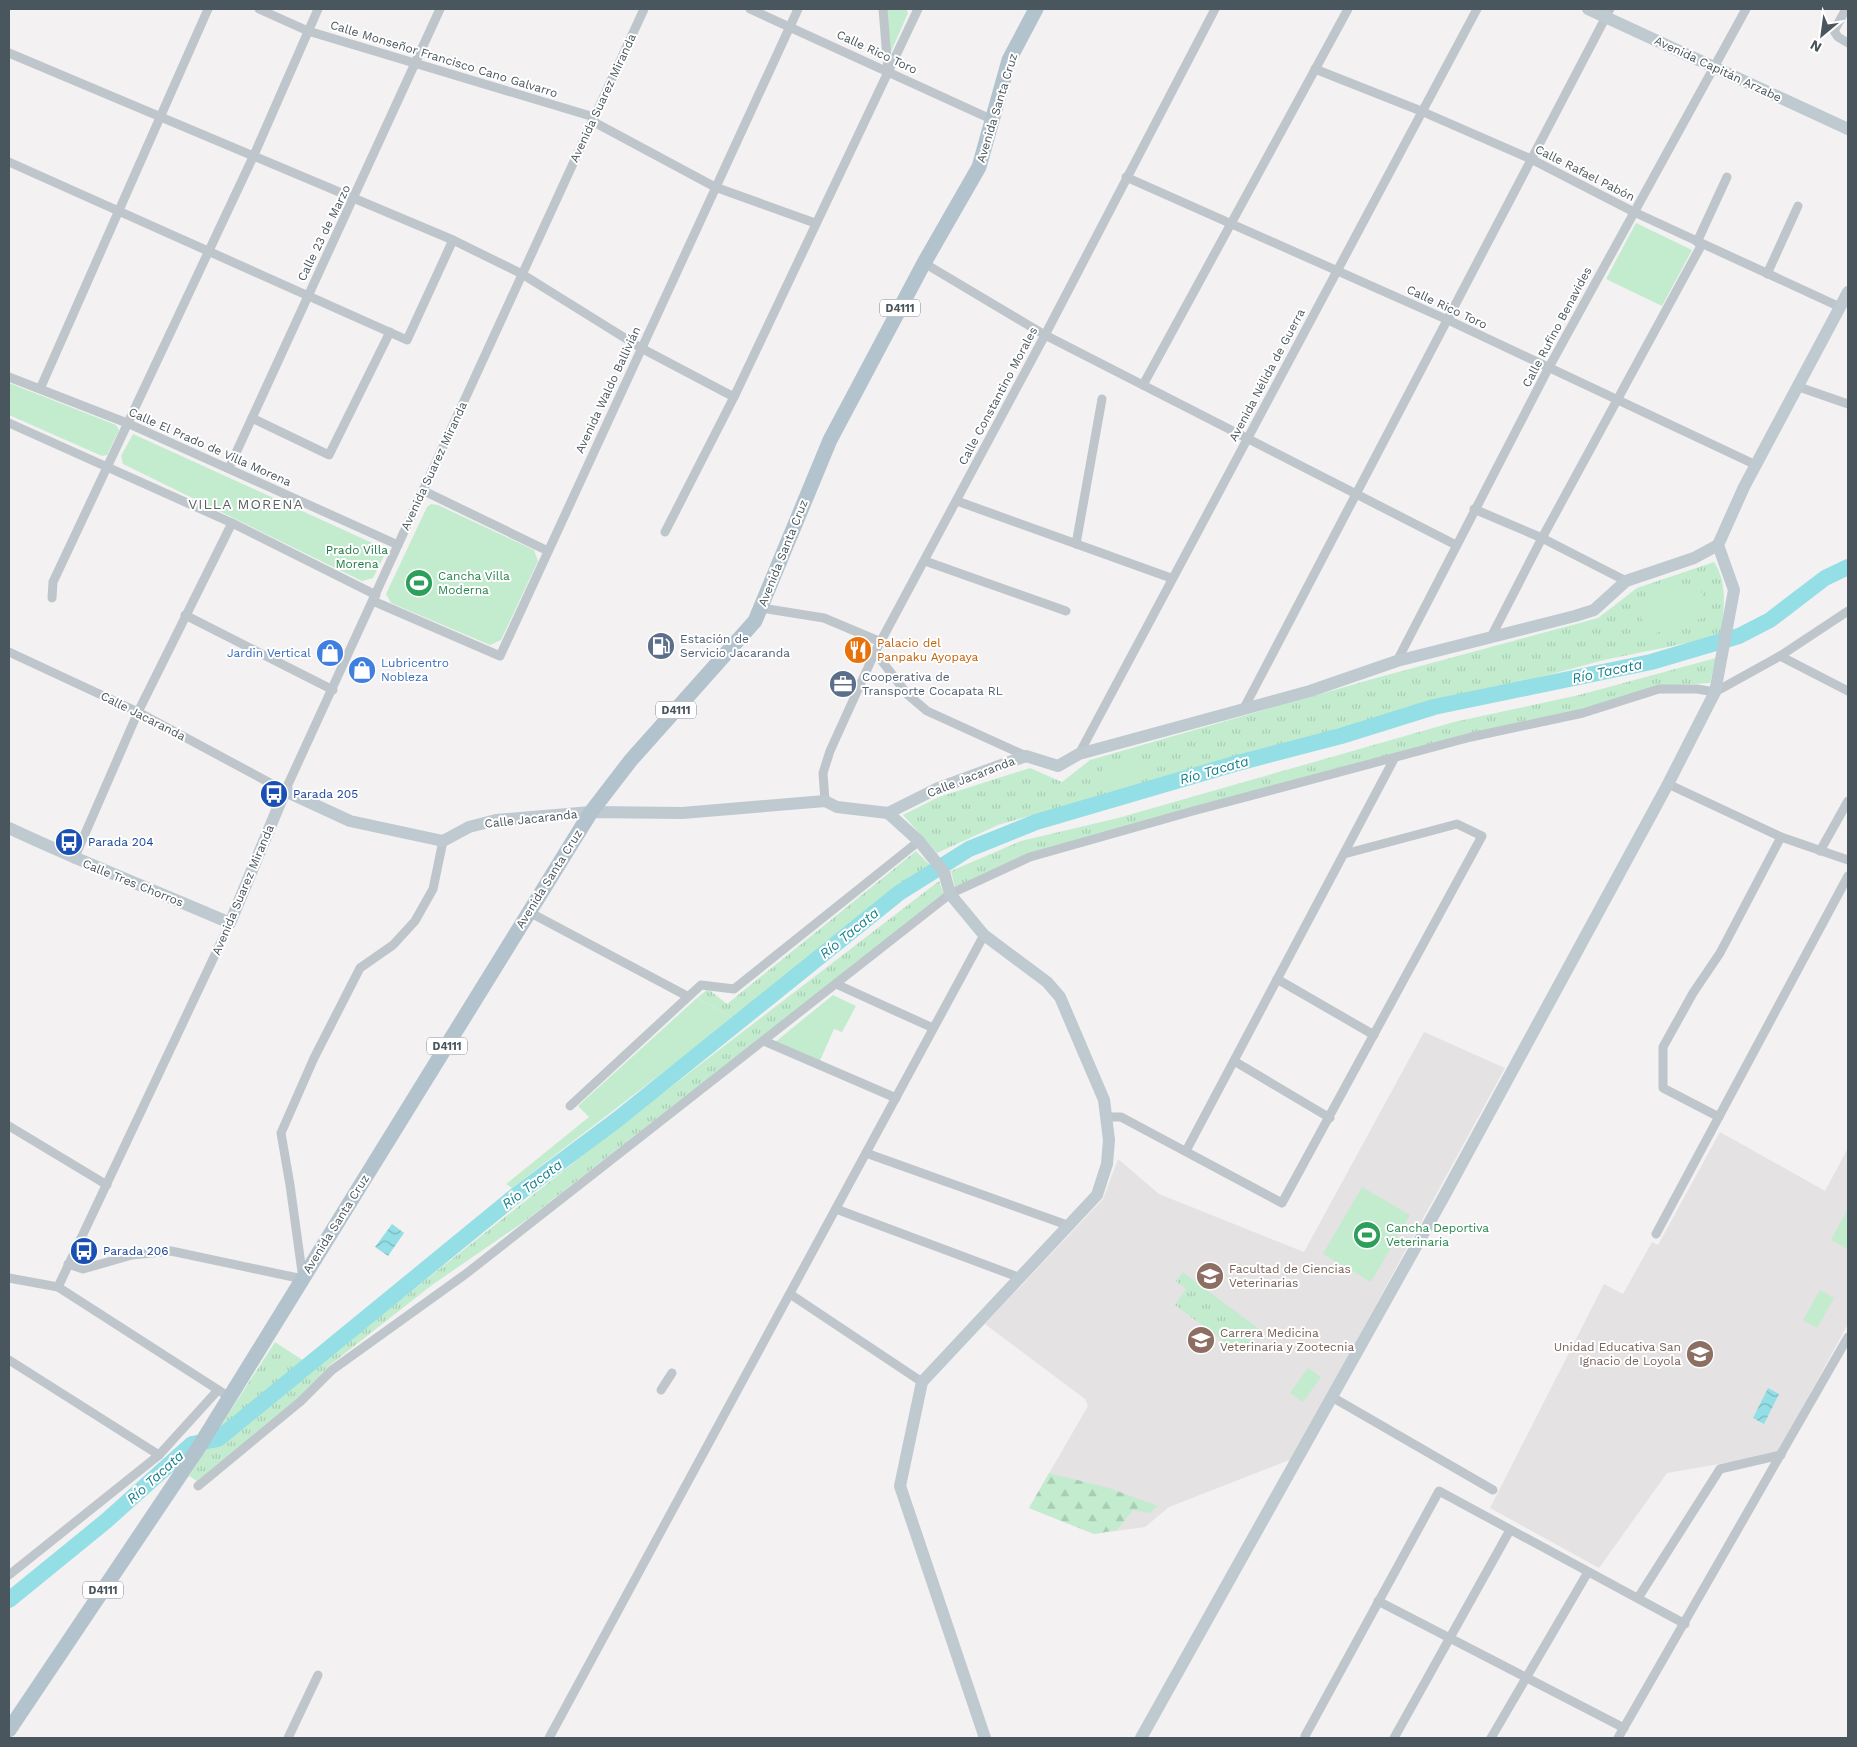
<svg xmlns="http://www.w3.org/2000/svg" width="1857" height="1747" font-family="'Work Sans',sans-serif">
  <defs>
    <pattern id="grass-tufts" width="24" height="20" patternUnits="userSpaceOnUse" patternTransform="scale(1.25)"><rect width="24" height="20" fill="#c3eccf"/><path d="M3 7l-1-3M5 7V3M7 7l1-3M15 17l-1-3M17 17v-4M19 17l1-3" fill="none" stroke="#a9ccb4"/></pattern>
    <pattern id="forest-firs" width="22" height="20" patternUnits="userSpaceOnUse" patternTransform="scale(1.25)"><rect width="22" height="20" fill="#c3eccf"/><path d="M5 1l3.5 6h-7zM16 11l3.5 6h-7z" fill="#a9ccb4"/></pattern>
    <pattern id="water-waves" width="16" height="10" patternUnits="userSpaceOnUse" patternTransform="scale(1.25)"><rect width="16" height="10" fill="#94dee5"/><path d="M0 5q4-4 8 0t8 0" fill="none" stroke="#7bb7bd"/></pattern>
  </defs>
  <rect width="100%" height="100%" fill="#f3f1f1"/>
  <!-- education -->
  <g fill="#e4e2e2">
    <polygon points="1424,1032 1505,1068 1292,1459 1169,1507 1145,1527 1094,1534 1029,1508 1088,1406 1085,1399 985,1324 1103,1199 1118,1159 1159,1194 1304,1252"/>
    <polygon points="1720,1132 1825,1191 1848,1148 1848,1324 1777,1454 1667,1473 1599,1568 1490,1508 1604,1284 1623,1294 1652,1242 1658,1245"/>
  </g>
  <!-- grass -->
  <g fill="url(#grass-tufts)">
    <path d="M1714 562C1729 585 1723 611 1721 636L1604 660 1152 781 998 825 937 853 903 815 939 797 1030 768 1062 782 1090 760 1376 678 1598 618 1637 588Z"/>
    <polygon points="1716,658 1710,683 1659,686 1582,709 1474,732 1033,852 955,888 951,871 1021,841 1118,818 1454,722 1579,695"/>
    <polygon points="916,851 931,866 857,918 734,1018 697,998 708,989 727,1004"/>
    <polygon points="939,881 944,895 525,1221 432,1285 330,1365 299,1397 197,1481 189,1476 210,1443 217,1445 620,1126"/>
    <polygon points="1183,1272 1259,1329 1241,1354 1175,1305 1186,1289 1176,1281"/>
    <polygon points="275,1342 304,1361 216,1433"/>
  </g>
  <!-- forest -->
  <polygon fill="url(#forest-firs)" points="1049,1473 1109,1488 1158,1506 1150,1513 1133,1510 1117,1530 1094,1534 1029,1508"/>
  <!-- green -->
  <g fill="#c3eccf">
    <polygon points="887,9 906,9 908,13 890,54"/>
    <polygon points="1636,223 1692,250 1662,306 1606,279"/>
    <polygon points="9,383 116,425 119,430 107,455 102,456 9,415"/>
    <polygon points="133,434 379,546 384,556 373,578 362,581 123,464 121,456"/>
    <polygon points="431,504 438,505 534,550 538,561 501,640 490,645 391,603 386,594 427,507"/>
    <polygon points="1698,582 1709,616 1647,636 1636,601"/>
    <polygon points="1134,755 1141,780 1108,789 1101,764"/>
    <polygon points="833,995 856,1006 842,1032 834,1029 818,1065 774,1043"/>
    <polygon points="697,998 734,1018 512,1188 506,1184 589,1117 578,1106"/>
    <polygon points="1362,1187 1410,1215 1371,1282 1323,1254"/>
    <polygon points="1848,1208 1848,1249 1831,1240"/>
    <polygon points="1820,1290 1834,1298 1817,1328 1803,1320"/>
    <polygon points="1308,1368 1321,1377 1303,1402 1290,1393"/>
  </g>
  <!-- water -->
  <g fill="url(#water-waves)">
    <polygon points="392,1224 404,1233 388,1256 375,1247"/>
    <polygon points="1768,1388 1779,1394 1764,1424 1753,1418"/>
  </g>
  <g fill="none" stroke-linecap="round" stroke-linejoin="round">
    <!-- river -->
    <polyline stroke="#94dee5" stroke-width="16" points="9,1600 106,1521 192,1444 218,1439 515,1196 618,1119 899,893 969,849 1036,822 1234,764 1341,736 1434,707 1651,662 1739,636 1770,620 1825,578 1848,567"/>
    <!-- street -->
    <g stroke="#bec6cc" stroke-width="9">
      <polyline points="259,9 308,31 594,117"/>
      <polyline points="750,9 993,120"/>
      <polyline points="883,9 888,70"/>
      <polyline points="1846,9 1834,31 1838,37 1848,43"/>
      <polyline points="9,53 453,240 522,274 641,348 734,397"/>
      <polyline points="1315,69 1421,111 1531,159 1634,212 1840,307"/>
      <polyline points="592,121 715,187 815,223"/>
      <polyline points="9,162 407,340 453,240"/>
      <polyline points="1126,177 1448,320 1756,465"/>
      <polyline points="1697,242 1727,177"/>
      <polyline points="924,263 1045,335 1456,545"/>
      <polyline points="1767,274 1798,206"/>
      <polyline points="9,377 127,423 398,545"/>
      <polyline points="1143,385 1348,9"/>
      <polyline points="1799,387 1848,404"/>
      <polyline points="40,389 208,9"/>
      <polyline points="252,418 329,455 390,332"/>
      <polyline points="9,423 232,523 376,595"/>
      <polyline points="229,468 440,9"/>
      <polyline points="424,491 548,551"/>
      <polyline points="957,501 1171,578"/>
      <polyline points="1474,509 1542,538 1626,581"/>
      <polyline points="665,532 734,397 918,9"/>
      <polyline points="1076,544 1102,399"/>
      <polyline points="925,561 1066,611"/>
      <polyline points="52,598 53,582 254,155 318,9"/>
      <polyline points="373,601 500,656 798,9"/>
      <polyline points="761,608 824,618 881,642"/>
      <polyline points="185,615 333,690"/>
      <polyline points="1491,637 1542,538 1702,244"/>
      <polyline points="9,652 138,712 285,791 644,9"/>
      <polyline points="875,652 907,694 927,711 1026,756"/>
      <polyline points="1780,656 1848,691"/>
      <polyline points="1397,661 1548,369 1746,9"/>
      <polyline points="1243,710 1610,9"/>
      <polyline points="1079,754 1477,9"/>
      <polyline points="1668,784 1781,837 1848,860"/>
      <polyline points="825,801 823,773 830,751 875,652 1045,335 1215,9"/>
      <polyline points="1820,851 1848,801"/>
      <polyline points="74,859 138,712 232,523"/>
      <polyline points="529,912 687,996"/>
      <polyline points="1277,979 1374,1035"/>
      <polyline points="836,984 933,1028"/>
      <polyline points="764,1041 896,1098"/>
      <polyline points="1234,1061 1330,1118"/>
      <polyline points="570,1106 701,985 734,989 919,841"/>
      <polyline points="1106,1117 1121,1117 1282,1203 1482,836 1457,824 1344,854"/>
      <polyline points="1719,1117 1663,1088 1663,1047 1693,993 1720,953 1781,837"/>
      <polyline points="9,1126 107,1185"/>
      <polyline points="1186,1151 1394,759"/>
      <polyline points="866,1153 1067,1225"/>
      <polyline points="836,1209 1018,1277"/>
      <polyline points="1656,1234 1848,876"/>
      <polyline points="68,1264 83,1269 132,1255 171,1251 303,1279 290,1185 281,1133 314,1058 360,968 393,945 415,921 433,889 443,841"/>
      <polyline points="9,1278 58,1287 223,1393"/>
      <polyline points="58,1287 230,923"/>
      <polyline points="790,1294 922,1382"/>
      <polyline points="9,1360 159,1455"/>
      <polyline points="661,1390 672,1373"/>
      <polyline points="1332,1397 1493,1490"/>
      <polyline points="198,1486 301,1401 332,1370 467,1273 950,894 1030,857 1193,811 1471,737 1583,713 1659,689 1697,689 1715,692 1780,656 1848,611"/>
      <polyline points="9,1575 159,1455 218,1390"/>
      <polyline points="1638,1598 1720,1469 1781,1455"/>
      <polyline points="1378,1601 1624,1728"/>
      <polyline points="1305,1736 1439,1491 1685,1624"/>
      <polyline points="288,1738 318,1675"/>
      <polyline points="549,1738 984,935"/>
      <polyline points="1394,1738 1510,1530"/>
      <polyline points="1491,1738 1588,1572"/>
      <polyline points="1618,1738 1848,1337"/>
    </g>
    <!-- secondary -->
    <g stroke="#bec9d0" stroke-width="12">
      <polyline points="1588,9 1848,129"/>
      <polyline points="888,813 919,841 944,872 950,894 984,935 1047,982 1060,997 1104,1100 1109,1140 1107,1164 1097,1195 922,1382 900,1486 985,1738"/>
      <path d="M9 828C81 862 156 891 230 923L285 791 350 821 443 841 469 827 496 820 591 812 682 813 825 801 837 807 888 813 936 789 1026 756 1058 766 1079 754 1310 691 1397 661 1575 616 1594 610 1626 581 1694 558 1718 545"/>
      <polyline points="1141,1738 1442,1200 1668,784 1715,692 1734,590 1718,545 1744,487 1848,292"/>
    </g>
    <!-- primary -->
    <polyline stroke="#b3c3cd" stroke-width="15" points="9,1730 197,1450 591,812 631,760 755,621 830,440 924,263 979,167 1009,60 1036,9"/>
  </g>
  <!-- icons -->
  <defs>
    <symbol id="stadium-disc" viewBox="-11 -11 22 22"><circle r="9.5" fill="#2e9e5b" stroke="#fff"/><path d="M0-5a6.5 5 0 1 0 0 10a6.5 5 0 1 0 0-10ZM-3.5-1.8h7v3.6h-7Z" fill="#fff"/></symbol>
    <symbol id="fuel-disc" viewBox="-11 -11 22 22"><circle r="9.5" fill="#5c6f8a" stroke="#fff"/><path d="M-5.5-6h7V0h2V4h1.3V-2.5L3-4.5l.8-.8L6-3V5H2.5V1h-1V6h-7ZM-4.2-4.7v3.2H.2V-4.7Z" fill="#fff"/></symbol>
    <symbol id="restaurant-disc" viewBox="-11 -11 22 22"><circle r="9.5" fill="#e8710a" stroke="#fff"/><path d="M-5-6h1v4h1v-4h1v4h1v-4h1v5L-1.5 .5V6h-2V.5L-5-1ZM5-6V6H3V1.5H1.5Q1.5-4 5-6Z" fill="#fff"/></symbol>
    <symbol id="shop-disc" viewBox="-11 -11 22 22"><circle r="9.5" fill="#3f7fe0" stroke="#fff"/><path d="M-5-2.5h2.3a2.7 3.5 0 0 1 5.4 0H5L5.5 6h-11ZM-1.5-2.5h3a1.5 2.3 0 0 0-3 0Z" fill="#fff"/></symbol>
    <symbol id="office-disc" viewBox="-11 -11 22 22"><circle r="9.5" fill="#5c6f8a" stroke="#fff"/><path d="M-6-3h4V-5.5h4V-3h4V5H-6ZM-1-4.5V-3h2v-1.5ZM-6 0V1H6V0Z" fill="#fff"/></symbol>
    <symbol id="bus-disc" viewBox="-11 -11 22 22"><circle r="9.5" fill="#1a4fb4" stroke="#fff"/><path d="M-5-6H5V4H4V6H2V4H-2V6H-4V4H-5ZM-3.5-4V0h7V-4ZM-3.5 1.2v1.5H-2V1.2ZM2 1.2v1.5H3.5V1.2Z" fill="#fff"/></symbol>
    <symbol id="university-disc" viewBox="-11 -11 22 22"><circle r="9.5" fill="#8d6e63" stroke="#fff"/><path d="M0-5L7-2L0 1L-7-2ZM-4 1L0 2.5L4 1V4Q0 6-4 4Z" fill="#fff"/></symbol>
    <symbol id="school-disc" viewBox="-11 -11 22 22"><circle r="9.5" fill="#8d6e63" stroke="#fff"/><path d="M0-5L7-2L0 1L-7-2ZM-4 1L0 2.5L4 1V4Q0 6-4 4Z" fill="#fff"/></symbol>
  </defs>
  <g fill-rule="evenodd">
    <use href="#stadium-disc" x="403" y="567" width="32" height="32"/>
    <use href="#fuel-disc" x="645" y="630" width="32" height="32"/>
    <use href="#restaurant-disc" x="842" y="634" width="32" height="32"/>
    <use href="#shop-disc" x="314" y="637" width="32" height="32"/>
    <use href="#shop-disc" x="346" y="654" width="32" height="32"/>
    <use href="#office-disc" x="827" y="668" width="32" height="32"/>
    <use href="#bus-disc" x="258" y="778" width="32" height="32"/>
    <use href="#bus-disc" x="53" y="826" width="32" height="32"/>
    <use href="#stadium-disc" x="1351" y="1219" width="32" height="32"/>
    <use href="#bus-disc" x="68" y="1235" width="32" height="32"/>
    <use href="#university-disc" x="1194" y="1260" width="32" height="32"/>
    <use href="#university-disc" x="1185" y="1324" width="32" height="32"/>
    <use href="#school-disc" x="1684" y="1338" width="32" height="32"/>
  </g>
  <g text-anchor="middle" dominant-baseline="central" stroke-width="4" stroke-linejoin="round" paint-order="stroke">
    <!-- shield labels -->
    <g fill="#fff" stroke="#80898e" stroke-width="1">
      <rect x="880" y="299.5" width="40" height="17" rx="4"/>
      <rect x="656" y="701.5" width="40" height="17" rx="4"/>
      <rect x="427" y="1037.5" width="40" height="17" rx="4"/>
      <rect x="83" y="1581.5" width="40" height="17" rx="4"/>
    </g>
    <g font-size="11" font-weight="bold" fill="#4a565d">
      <text x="900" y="308">D4111</text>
      <text x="676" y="710">D4111</text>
      <text x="447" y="1046">D4111</text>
      <text x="103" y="1590">D4111</text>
    </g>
    <!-- street labels -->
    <g font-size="12" fill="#4a565d" stroke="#fff">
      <text transform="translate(877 52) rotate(25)">Calle Rico Toro</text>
      <text transform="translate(444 59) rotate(17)">Calle Monseñor Francisco Cano Galvarro</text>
      <text transform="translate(1718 69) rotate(25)">Avenida Capitán Arzabe</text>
      <text transform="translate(603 98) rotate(-65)">Avenida Suarez Miranda</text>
      <text transform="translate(997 108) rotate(-73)">Avenida Santa Cruz</text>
      <text transform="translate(1585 173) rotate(27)">Calle Rafael Pabón</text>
      <text transform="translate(324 233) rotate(-64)">Calle 23 de Marzo</text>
      <text transform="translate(1447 307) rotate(25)">Calle Rico Toro</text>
      <text transform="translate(1557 327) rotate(-62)">Calle Rufino Benavides</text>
      <text transform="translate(1267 375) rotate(-62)">Avenida Nélida de Guerra</text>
      <text transform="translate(608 390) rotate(-65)">Avenida Waldo Ballivián</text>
      <text transform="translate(998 396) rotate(-62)">Calle Constantino Morales</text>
      <text transform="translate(210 447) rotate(24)">Calle El Prado de Villa Morena</text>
      <text transform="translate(434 466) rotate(-65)">Avenida Suarez Miranda</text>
      <text transform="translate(783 553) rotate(-68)">Avenida Santa Cruz</text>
      <text transform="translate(143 716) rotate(27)">Calle Jacaranda</text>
      <text transform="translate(971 777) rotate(-21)">Calle Jacaranda</text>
      <text transform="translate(531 819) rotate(-6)">Calle Jacaranda</text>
      <text transform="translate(549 879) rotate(-58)">Avenida Santa Cruz</text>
      <text transform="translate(133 883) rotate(22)">Calle Tres Chorros</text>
      <text transform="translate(243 890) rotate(-67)">Avenida Suarez Miranda</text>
      <text transform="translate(336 1224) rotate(-58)">Avenida Santa Cruz</text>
    </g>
    <!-- park labels -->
    <g font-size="12" fill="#1f7942" stroke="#fff">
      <text x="357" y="550">Prado Villa<tspan x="357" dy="14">Morena</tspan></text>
    </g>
    <!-- leisure labels -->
    <g font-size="12" fill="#27864d" stroke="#fff" text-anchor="start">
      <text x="438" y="576">Cancha Villa<tspan x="438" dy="14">Moderna</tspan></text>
      <text x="1386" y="1228">Cancha Deportiva<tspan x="1386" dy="14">Veterinaria</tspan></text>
    </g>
    <!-- service labels -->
    <g font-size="12" fill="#4e5e75" stroke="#fff" text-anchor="start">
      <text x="680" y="639">Estación de<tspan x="680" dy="14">Servicio Jacaranda</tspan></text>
      <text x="862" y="677">Cooperativa de<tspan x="862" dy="14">Transporte Cocapata RL</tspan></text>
    </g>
    <!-- food labels -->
    <g font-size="12" fill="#c56008" stroke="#fff" text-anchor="start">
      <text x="877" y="643">Palacio del<tspan x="877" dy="14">Panpaku Ayopaya</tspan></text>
    </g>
    <!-- shop labels -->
    <g font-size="12" fill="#366cbe" stroke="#fff" text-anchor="end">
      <text x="311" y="653">Jardin Vertical</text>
      <text x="381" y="663" text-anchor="start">Lubricentro<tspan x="381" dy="14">Nobleza</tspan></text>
    </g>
    <!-- transit labels -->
    <g font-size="12" fill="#164399" stroke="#fff" text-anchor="start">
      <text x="293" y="794">Parada 205</text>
      <text x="88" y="842">Parada 204</text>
      <text x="103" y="1251">Parada 206</text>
    </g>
    <!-- education labels -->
    <g font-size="12" fill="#785e54" stroke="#fff" text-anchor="start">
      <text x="1229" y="1269">Facultad de Ciencias<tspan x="1229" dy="14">Veterinarias</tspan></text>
      <text x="1220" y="1333">Carrera Medicina<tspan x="1220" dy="14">Veterinaria y Zootecnia</tspan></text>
      <text x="1681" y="1347" text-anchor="end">Unidad Educativa San<tspan x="1681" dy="14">Ignacio de Loyola</tspan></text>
    </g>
    <!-- neighbourhood labels -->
    <g font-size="14" letter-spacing="1" fill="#5e6265" stroke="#fff">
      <text x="246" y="504">VILLA MORENA</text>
    </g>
    <!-- water labels -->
    <g font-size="14" font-style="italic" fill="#17808b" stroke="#fff">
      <text transform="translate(1607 671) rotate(-12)">Río Tacata</text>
      <text transform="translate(1214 770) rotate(-16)">Río Tacata</text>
      <text transform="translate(849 933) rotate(-39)">Río Tacata</text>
      <text transform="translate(532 1184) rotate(-37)">Río Tacata</text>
      <text transform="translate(155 1477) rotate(-42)">Río Tacata</text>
    </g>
  </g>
  <!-- border -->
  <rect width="1857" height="1747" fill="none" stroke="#4a565d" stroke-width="20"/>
  <!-- north arrow -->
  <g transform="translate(1822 35) rotate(209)" stroke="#ffffff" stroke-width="4" paint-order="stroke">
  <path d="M0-4L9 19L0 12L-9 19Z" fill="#4a565d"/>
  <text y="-8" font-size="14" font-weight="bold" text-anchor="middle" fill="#4a565d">N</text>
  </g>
</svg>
